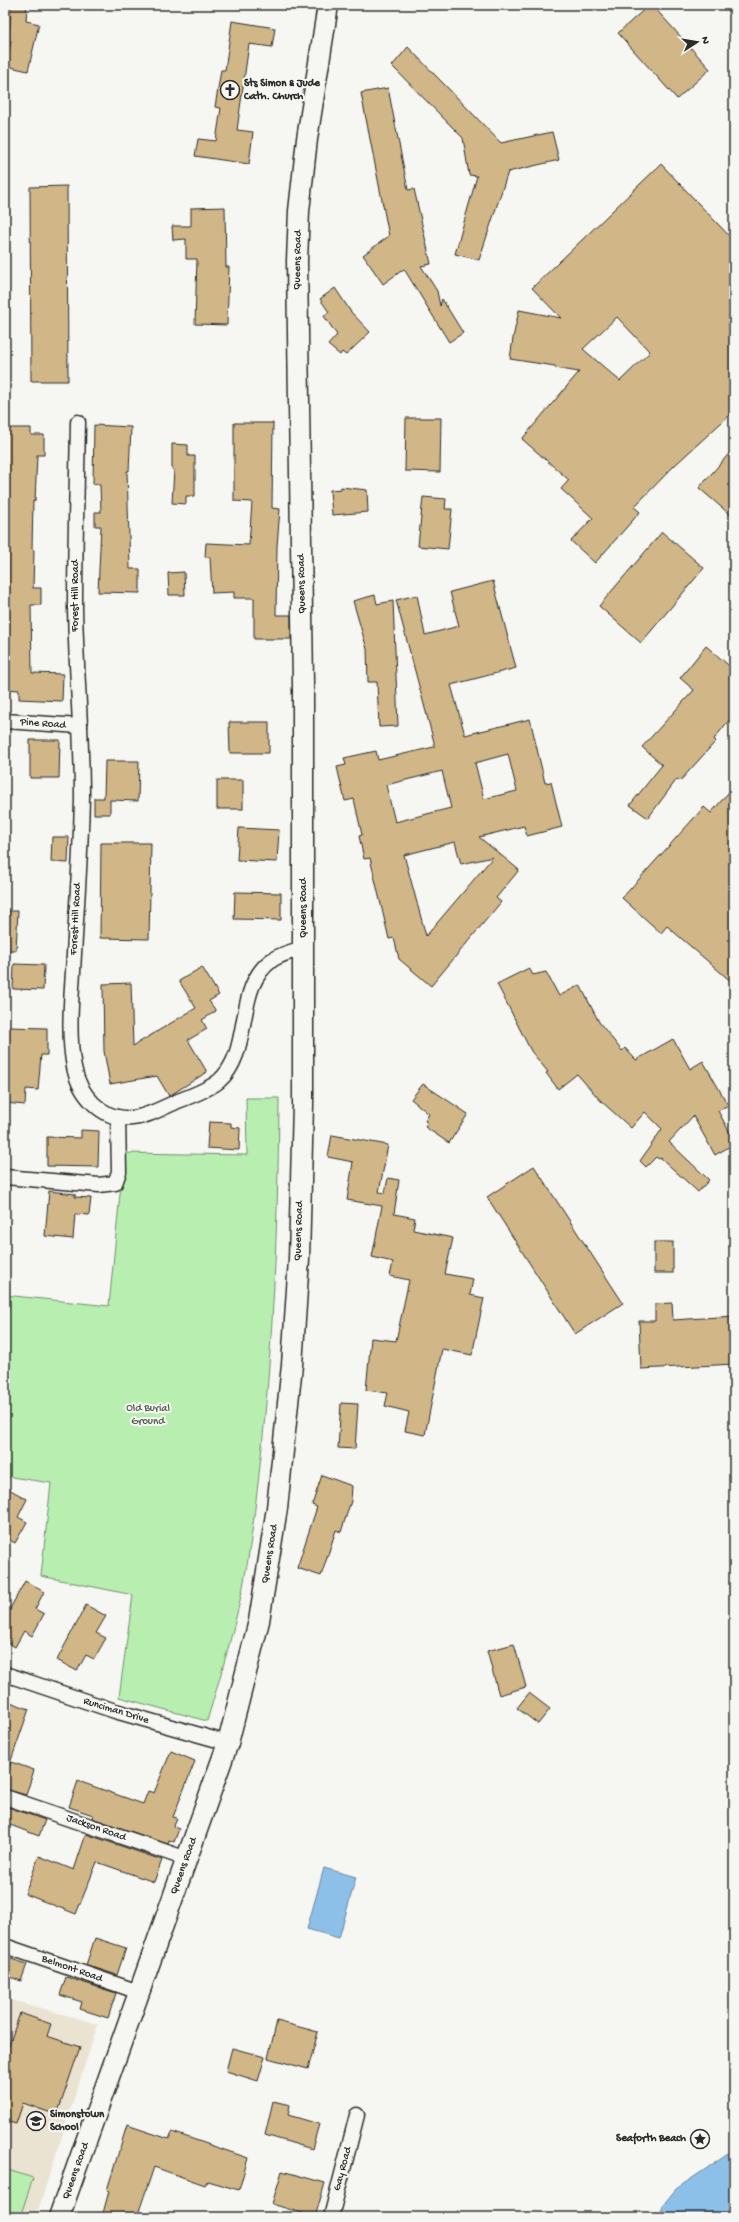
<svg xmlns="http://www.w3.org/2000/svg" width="739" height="2222" font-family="'Gochi Hand',sans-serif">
  <rect width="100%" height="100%" fill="#f6f6f2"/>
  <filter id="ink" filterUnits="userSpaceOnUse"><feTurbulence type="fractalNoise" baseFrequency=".025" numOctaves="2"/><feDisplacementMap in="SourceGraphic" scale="8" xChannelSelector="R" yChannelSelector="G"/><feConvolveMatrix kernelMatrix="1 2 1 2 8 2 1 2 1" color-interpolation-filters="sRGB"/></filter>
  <g filter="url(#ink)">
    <!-- built -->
    <polygon fill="#ebe3d2" points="5,1998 98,2024 36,2217 5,2217"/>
    <!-- green -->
    <g fill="#b8efb1" stroke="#728d6e">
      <path d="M246 1098H279C278 1245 271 1393 251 1539 243 1601 225 1661 207 1721L119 1697 133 1595 41 1576 51 1483 5 1476V1295L109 1306 124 1153 247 1155Z"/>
      <polygon points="5,2169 33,2178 20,2217 5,2217"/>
    </g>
    <!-- water -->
    <g fill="#8dc0e9" stroke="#66849d">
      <polygon points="324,1868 356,1877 339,1938 307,1929"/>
      <polygon points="734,2150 734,2217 660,2217 663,2205 676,2189"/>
    </g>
    <!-- building -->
    <g fill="#d1b787" stroke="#2b2b2b" fill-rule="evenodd">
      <polygon points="11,5 27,5 26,21 39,24 28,71 6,66 11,41 9,40"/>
      <polygon points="649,5 652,5 710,69 677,99 618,33"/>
      <polygon points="232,21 275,28 272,47 249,44 237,130 253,132 249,164 195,156 198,139 216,141 221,108 215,107 221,70 225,70"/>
      <polygon points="408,47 501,143 552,132 559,160 508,172 479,260 455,254 477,176 469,175 463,138 392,66"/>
      <polygon points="388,88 408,190 414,189 431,264 421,266 437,291 440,306 442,299 463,333 449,342 404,269 383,284 363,255 389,236 361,93"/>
      <path d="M661 164 734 241V411L675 465 634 507 640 512 595 563 571 541 593 518 561 489 569 480 522 439 579 372 555 368V366L510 359 513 338 519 310 561 318 532 288ZM617 317 650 352 620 381 583 349Z"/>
      <polygon points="67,186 68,381 31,381 30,187"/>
      <polygon points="225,207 226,267 229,267 227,325 195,324 197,259 186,259 186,239 173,240 172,226 191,226 191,208"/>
      <polygon points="335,288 351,312 370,332 346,355 342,352 340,355 328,345 337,335 324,316 329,312 320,299"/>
      <polygon points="406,418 441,418 440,472 405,471"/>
      <polygon points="234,423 273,423 272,508 280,509 277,546 276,615 291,615 291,639 254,639 254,598 234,598 234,592 212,593 210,557 205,557 206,543 249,545 252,502 234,501"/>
      <polygon points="94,425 131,427 129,471 127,471 130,569 140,569 140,593 98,592 101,526 95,526 95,512 101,512 100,485 93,484"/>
      <polygon points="5,428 31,428 31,435 44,435 44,455 37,455 35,501 33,501 32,549 34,550 33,588 41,588 41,605 31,605 32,673 63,674 62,701 19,699 19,690 5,689"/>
      <polygon points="172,444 188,445 188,456 195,456 195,496 186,496 186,504 172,503 174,470 172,469"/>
      <polygon points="734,448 734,518 699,488"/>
      <polygon points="341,487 367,490 368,512 332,515 330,490 341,489"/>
      <polygon points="423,497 446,499 445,509 452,509 448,549 418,546"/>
      <polygon points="662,532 704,568 641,643 599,606"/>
      <polygon points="184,572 185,595 169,595 168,573"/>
      <path d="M493 581 516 668 451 685 465 735 530 719 545 783 551 782 562 827 527 836 524 826 479 837 519 870 496 898 501 902 431 986 399 959 394 938 389 939 370 858 364 859 359 836 362 835 354 799 345 801 337 767 346 765 344 758 376 751 378 760 434 747V742L396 600 417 595 425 635 459 626 450 592ZM508 754 517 791 484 799 475 763ZM442 771 451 808 395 822 386 785ZM455 842 461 864 493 857 426 936 404 855Z"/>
      <polygon points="375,595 377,604 393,601 398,726 379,727 377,682 368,682 367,649 353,601"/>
      <polygon points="706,646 734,670 734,714 714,739 716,741 680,781 677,779 648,818 630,805 662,765 642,747 694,690 680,678"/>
      <polygon points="229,722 269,722 269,753 230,753"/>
      <polygon points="30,740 60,740 59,778 30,778"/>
      <polygon points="105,761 139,761 138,801 110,800 110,814 94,814 94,798 104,798"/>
      <rect x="217" y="780" width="26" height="29"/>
      <polygon points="734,786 734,984 667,926 661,933 622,898 704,807 711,813"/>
      <polygon points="239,828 279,830 277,862 237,860"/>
      <polygon points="52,837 69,837 68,863 51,862"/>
      <polygon points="101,843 151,843 149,939 100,938"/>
      <polygon points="235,892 281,893 281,920 234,919"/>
      <polygon points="5,911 18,911 16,950 5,950"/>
      <polygon points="14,964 44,965 43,990 13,989"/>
      <polygon points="202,967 219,995 209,1001 216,1011 202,1020 207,1029 188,1040 207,1072 169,1096 157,1076 110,1084 104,1051 103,984 131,983 133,1046 196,1008 179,981"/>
      <polygon points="529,968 533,975 546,972 559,996 580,985 599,1022 622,1051 625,1048 636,1060 673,1039 690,1069 703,1061 728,1105 718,1111 734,1140 734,1144 715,1155 693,1116 669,1142 709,1180 698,1192 661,1158 659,1159 656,1157 646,1167 640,1161 662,1129 645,1112 631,1128 601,1101 577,1074 558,1089 546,1073 548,1072 531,1051 497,984"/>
      <polygon points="8,1027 47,1028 47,1055 41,1055 38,1090 26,1089 25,1105 5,1103"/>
      <polygon points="423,1084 468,1114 449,1143 425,1127 428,1123 425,1121 429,1114 411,1099"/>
      <polygon points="209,1122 231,1123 231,1127 240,1128 239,1150 207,1148"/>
      <polygon points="81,1130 99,1131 98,1167 47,1166 47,1137 81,1138"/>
      <polygon points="332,1135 388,1145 379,1192 385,1193 388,1178 399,1180 394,1214 415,1218 413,1230 453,1238 445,1274 473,1279 470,1295 484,1298 472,1355 442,1349 425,1435 405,1431 409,1412 385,1406 388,1393 366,1390 371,1338 396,1341 409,1280 390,1276 393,1262 372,1257 382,1206 347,1200 353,1162 328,1157"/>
      <polygon points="534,1166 623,1303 575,1334 487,1197"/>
      <polygon points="49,1191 75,1194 75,1197 91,1198 89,1215 75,1214 73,1239 45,1236"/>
      <rect x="654" y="1242" width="19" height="31"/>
      <polygon points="672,1303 673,1320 734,1316 734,1364 641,1369 639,1321 655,1321 655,1304"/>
      <polygon points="341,1403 358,1404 355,1449 338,1448"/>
      <polygon points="322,1475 352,1486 351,1501 341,1532 336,1530 321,1576 297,1568 317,1507 312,1505"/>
      <polygon points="5,1487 27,1499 18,1517 27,1522 15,1543 6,1538 5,1540"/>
      <polygon points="25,1581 44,1592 35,1609 44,1614 32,1636 24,1631 15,1647 5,1641 5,1618"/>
      <polygon points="86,1605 106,1616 96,1633 106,1638 94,1659 86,1655 77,1671 57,1660"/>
      <polygon points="514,1644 526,1687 499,1695 487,1651"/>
      <polygon points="529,1693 550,1709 538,1724 517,1708"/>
      <polygon points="5,1700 29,1709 7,1772 5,1772"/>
      <polygon points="171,1751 195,1761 173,1817 177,1818 173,1827 179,1829 174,1842 169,1840 168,1844 92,1818 93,1815 69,1807 78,1781 143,1804 148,1791 154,1793"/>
      <polygon points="11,1762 34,1770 26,1795 5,1789 5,1781"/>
      <polygon points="5,1806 45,1820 39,1836 5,1823"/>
      <polygon points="86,1834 162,1860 154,1882 97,1862 76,1914 25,1894 39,1856 74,1870"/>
      <polygon points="95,1938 126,1948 117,1975 86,1965"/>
      <polygon points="5,1957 27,1964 21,1981 5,1975"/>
      <polygon points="66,1977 116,1993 108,2018 80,2009 82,2002 60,1995"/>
      <polygon points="20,2013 51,2024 47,2036 80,2047 57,2115 23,2103 16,2124 5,2121 5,2057"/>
      <polygon points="277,2021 318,2032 308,2069 268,2058"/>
      <polygon points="232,2048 265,2057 258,2081 226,2071"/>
      <polygon points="273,2101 290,2105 288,2115 319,2124 312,2149 265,2135"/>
      <polygon points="127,2125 169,2139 172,2132 248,2158 239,2190 207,2181 205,2185 154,2167 137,2217 102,2217 109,2191 107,2190"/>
      <polygon points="282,2171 325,2183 315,2217 272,2204"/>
    </g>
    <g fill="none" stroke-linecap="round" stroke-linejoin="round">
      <defs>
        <g id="minor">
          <path d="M78 422C77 484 75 546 75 607 76 670 82 734 82 797 81 855 76 914 73 972 71 1003 68 1036 74 1067 79 1094 102 1121 132 1118 147 1117 164 1107 178 1101 191 1096 208 1090 219 1081 254 1050 233 988 272 960 281 954 293 951 304 948"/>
          <polyline points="5,721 80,726"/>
          <polyline points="5,1177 99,1185 115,1183 119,1172 118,1117"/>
          <polyline points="5,1674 115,1711 228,1743"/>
          <polyline points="5,1797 187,1859"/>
          <polyline points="5,1946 139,1992"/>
          <polyline points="331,2217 357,2115"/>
        </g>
        <polyline id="secondary" points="59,2217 228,1743 259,1621 277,1508 292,1365 299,1259 303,1104 303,684 297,261 299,211 307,139 328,5"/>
      </defs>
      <!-- minor casing -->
      <use href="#minor" stroke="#2b2b2b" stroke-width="17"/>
      <!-- secondary casing -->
      <use href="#secondary" stroke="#2b2b2b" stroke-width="23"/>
      <!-- minor -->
      <use href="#minor" stroke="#f6f6f2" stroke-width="14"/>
      <!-- secondary -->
      <use href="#secondary" stroke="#f6f6f2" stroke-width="20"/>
    </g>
  </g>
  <!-- icons -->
  <defs>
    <symbol id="church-ring" viewBox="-11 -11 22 22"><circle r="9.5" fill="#f6f6f2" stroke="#2b2b2b" stroke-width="1.5"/><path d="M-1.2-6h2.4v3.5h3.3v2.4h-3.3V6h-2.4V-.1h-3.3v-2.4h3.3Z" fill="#2b2b2b"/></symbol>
    <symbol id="school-ring" viewBox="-11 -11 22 22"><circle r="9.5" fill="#f6f6f2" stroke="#2b2b2b" stroke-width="1.5"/><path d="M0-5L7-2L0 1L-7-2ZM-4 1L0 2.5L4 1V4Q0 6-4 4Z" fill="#2b2b2b"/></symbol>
    <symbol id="sight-ring" viewBox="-11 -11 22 22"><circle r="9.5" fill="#f6f6f2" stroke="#2b2b2b" stroke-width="1.5"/><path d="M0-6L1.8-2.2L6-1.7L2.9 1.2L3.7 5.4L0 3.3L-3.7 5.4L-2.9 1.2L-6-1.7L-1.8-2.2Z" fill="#2b2b2b"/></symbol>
  </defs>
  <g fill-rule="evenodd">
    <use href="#church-ring" x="219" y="79" width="22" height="22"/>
    <use href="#school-ring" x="25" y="2110" width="22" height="22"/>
    <use href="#sight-ring" x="689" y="2128" width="22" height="22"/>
  </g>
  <g text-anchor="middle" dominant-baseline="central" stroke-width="4" stroke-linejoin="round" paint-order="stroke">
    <!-- poi labels -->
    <g font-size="11" font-weight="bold" fill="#2b2b2b" stroke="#f6f6f2" text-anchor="start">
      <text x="244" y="84">Sts Simon &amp; Jude<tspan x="244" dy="13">Cath. Church</tspan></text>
      <text x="50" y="2115">Simonstown<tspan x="50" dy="13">School</tspan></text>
      <text x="686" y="2139" text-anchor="end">Seaforth Beach</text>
    </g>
    <!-- street labels -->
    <g font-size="11" fill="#2b2b2b" stroke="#f6f6f2">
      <text transform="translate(298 260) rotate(-89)">Queens Road</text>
      <text transform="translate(302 584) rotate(-91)">Queens Road</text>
      <text transform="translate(76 596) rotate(-90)">Forest Hill Road</text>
      <text transform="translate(43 724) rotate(4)">Pine Road</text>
      <text transform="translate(304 908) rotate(-90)">Queens Road</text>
      <text transform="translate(76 919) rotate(-87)">Forest Hill Road</text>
      <text transform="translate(299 1231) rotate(-88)">Queens Road</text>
      <text transform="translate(270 1554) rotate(-81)">Queens Road</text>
      <text transform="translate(116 1711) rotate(17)">Runciman Drive</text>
      <text transform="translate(96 1828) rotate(19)">Jackson Road</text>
      <text transform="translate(184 1866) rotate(-70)">Queens Road</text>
      <text transform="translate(72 1969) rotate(19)">Belmont Road</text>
      <text transform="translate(343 2169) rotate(-75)">Gay Road</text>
      <text transform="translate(76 2171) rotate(-70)">Queens Road</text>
    </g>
    <!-- park labels -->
    <g font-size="11" fill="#4e5c4c" stroke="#f6f6f2">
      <text x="148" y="1409">Old Burial<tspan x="148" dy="13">Ground</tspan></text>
    </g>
  </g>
  <!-- margin -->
  <rect width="739" height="2222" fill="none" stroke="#f6f6f2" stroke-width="20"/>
  <rect x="10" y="10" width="719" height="2202" fill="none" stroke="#2b2b2b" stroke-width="1.5" filter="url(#ink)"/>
  <!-- north arrow -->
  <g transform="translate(697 42) rotate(78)" stroke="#f6f6f2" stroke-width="3" paint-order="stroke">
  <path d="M0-3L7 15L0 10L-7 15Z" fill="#2b2b2b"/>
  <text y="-6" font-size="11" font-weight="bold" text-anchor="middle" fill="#2b2b2b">N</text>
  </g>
</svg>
